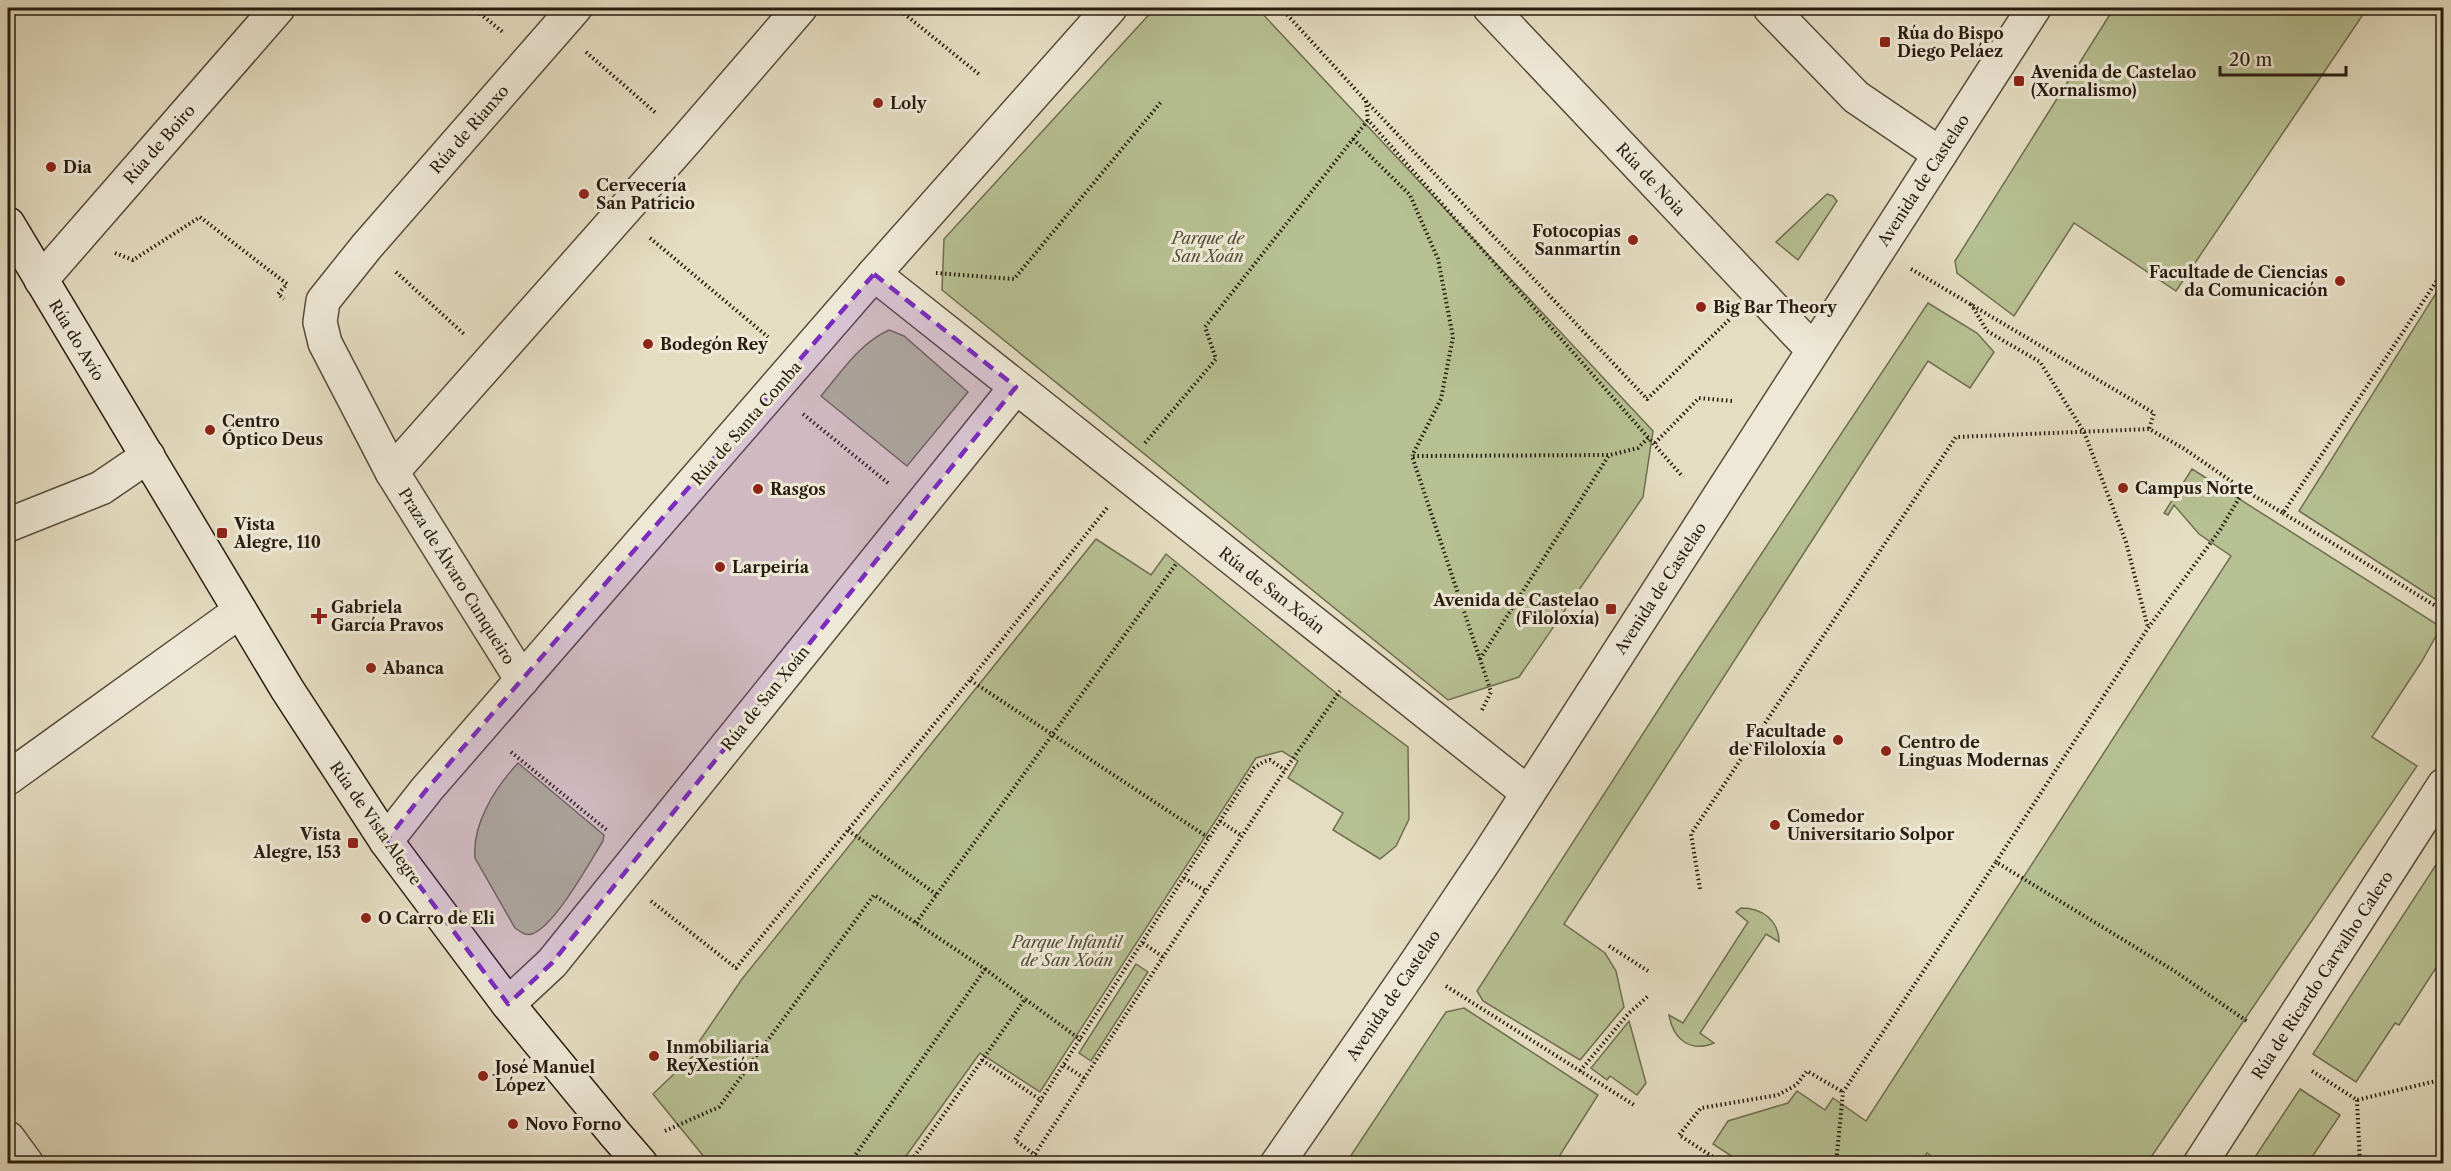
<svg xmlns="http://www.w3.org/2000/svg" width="2451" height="1171" font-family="'Libre Caslon Text',serif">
  <rect width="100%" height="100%" fill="#e5ddc2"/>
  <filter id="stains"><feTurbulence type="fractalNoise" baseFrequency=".00333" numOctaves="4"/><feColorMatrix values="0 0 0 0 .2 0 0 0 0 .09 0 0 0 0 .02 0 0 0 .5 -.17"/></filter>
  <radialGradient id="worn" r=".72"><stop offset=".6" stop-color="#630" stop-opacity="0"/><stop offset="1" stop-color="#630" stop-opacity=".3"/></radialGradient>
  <!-- green -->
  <g fill="#b6c092" stroke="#6f6e50" stroke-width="1.5">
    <polygon points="1155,8 1257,8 1653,431 1643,497 1519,677 1448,700 942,290 944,239"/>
    <polygon points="2114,8 2355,8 2364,13 2176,291 2074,223 2014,316 1957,273 1955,261"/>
    <polygon points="1827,194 1833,196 1837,201 1798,260 1776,242"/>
    <polygon points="2443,282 2443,604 2299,511"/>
    <polygon points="1928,303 1977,333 1994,352 1970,388 1928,361 1564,924 1605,953 1616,971 1624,1007 1580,1060 1483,1001 1477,991 1675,684"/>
    <path d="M889 330 904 336 968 392 907 466 821 396C842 371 860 343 889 330Z"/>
    <polygon points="2192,469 2441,627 2422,661 2372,737 2417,766 2147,1163 1942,1164 1927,1153 1920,1163 1742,1163 1713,1144 1728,1121 1788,1103 1797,1091 1825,1110 1833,1098 1866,1121 2231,556 2199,534 2174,505 2168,515 2164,513"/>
    <polygon points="1096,539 1151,575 1166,554 1341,697 1408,747 1409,819 1396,846 1380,859 1333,830 1343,813 1288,778 1298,761 1282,751 1256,758 1040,1092 980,1053 901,1163 709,1163 653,1094 696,1053 694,1049 742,979"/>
    <path d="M518 763 604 835 603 841C589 863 555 926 532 934 525 936 521 932 515 928L475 858C472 824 495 788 518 763Z"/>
    <polygon points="2443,854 2443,957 2399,1025 2395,1023 2356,1082 2313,1054"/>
    <path d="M1741 908C1762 908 1779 920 1779 942L1766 934 1700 1033 1714 1043C1690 1053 1673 1039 1669 1015L1683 1023 1748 922 1736 912Z"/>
    <polygon points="1136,964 1148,972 1091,1061 1079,1053"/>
    <polygon points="1464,1008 1598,1095 1555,1163 1346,1163 1446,1012"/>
    <polygon points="1629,1021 1646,1083 1637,1095 1610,1076 1607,1080 1591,1068"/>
    <polygon points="2300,1089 2340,1115 2308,1163 2251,1163"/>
  </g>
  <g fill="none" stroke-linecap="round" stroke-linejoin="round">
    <defs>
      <g id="minor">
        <polyline points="1490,8 1813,350"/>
        <polyline points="1770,8 1856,97 1940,154"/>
        <polyline points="874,274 1528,793"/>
        <polyline points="41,280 278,8"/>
        <polyline points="392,472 686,140 800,8"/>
        <polyline points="8,525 101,488 148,456"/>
        <polyline points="522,680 392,472 325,343 320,322 323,301 367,246 575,8"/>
        <polyline points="8,778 240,611"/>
        <polyline points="386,841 427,789 874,274 1110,8"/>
        <polyline points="508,1004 552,963 1016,387"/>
        <polyline points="8,1138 27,1164"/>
        <polyline points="2200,1164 2444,785"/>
      </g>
      <polyline id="tertiary" points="1277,1164 1414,966 1489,854 2034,8"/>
      <polyline id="secondary" points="8,224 287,689 386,841 508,1004 615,1134 641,1164"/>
    </defs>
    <!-- minor casing -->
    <use href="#minor" stroke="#574c3b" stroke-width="36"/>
    <!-- tertiary casing -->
    <use href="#tertiary" stroke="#574c3b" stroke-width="36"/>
    <!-- secondary casing -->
    <use href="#secondary" stroke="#281c0e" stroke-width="36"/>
    <!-- path -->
    <g stroke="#281c0e" stroke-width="4" stroke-dasharray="1.5 3" stroke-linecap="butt">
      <polyline points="473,8 504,33"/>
      <polyline points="897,8 980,75"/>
      <polyline points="1281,8 1366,101 1368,120 1683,477"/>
      <polyline points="586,52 657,114"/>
      <polyline points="1366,101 1647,399 1731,318"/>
      <polyline points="1353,139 1410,195 1438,259 1453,337 1441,399 1412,456"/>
      <polyline points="650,238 768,337"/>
      <polyline points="115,253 133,260 200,217 287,284 278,294 284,299"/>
      <polyline points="1911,269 2154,413 2149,429"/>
      <polyline points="396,272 464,334"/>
      <polyline points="936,273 1014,279 1161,102"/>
      <polyline points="1971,304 1987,331 2040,362 2084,432 2126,542 2148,628"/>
      <polyline points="803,414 888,483"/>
      <polyline points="1145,443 1216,359 1205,327 1368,120"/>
      <polyline points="1655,443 1699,398 1732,401"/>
      <polyline points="2244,490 2220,530 2148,628 1996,862 2176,972 2248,1022"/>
      <polyline points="1107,508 970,680 1209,838"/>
      <polyline points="2283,513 2444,611"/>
      <polyline points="1480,659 1609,455"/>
      <polyline points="1482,710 1491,692 1412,456 1610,455 1638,448 1649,437"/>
      <polyline points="511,752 608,831"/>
      <polyline points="1220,821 1242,836"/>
      <polyline points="848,830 937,895"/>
      <polyline points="1184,878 1206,891"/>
      <polyline points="1700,889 1691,834 1956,437 2149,429 2183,448 2244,490 2283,513 2444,270"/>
      <polyline points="651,901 736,968 970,680"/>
      <polyline points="916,923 1176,564"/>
      <polyline points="1143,943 1163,957"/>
      <polyline points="1609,946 1648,971"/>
      <polyline points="985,969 1025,999"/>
      <polyline points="1446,986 1634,1105"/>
      <polyline points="982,1060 1042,1101"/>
      <polyline points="1064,1065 1084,1078"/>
      <polyline points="1580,1071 1628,1014 1648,996"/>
      <polyline points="2312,1071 2357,1100 2444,1079"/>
      <polyline points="2357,1100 2360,1164"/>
      <polyline points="665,1131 719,1107 874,895 985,969 849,1164"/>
      <polyline points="1035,1154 1285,770 1340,691"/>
      <polyline points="909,1164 1025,999 1081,1040"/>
      <polyline points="1047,1164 1015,1140 1254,768 1263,762 1270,760 1285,770"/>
      <polyline points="1724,1164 1679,1135 1701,1108 1778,1095 1796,1085 1807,1071 1843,1092"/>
      <polyline points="1836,1164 1843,1092 1996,862"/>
    </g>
    <!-- minor -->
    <use href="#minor" stroke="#eee9d7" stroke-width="33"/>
    <!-- tertiary -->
    <use href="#tertiary" stroke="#eee9d7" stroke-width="33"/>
    <!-- secondary -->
    <use href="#secondary" stroke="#eee9d7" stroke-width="33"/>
  </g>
  <!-- marked area -->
  <path fill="#7b2cbf" fill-opacity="0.2" stroke="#7b2cbf" stroke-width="4.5" stroke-dasharray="12 8" stroke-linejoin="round" d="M874 274 1016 387 552 963 508 1004 386 841 427 789Z"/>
  <!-- markers -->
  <g fill="#8f2418" stroke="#eee9d7" stroke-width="2">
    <rect x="1879" y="36" width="12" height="12" rx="3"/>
    <rect x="2013" y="75" width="12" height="12" rx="3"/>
    <circle cx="878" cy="103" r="6"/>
    <circle cx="51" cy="167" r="6"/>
    <circle cx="584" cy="194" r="6"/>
    <circle cx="1633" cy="240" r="6"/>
    <circle cx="2340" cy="281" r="6"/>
    <circle cx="1701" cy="307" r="6"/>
    <circle cx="648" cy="344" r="6"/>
    <circle cx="210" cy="430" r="6"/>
    <circle cx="2123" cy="488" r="6"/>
    <circle cx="758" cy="489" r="6"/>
    <rect x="216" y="527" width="12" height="12" rx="3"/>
    <circle cx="720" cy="567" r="6"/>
    <rect x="1605" y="603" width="12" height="12" rx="3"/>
    <path d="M316 607h6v6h6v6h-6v6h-6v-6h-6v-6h6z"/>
    <circle cx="371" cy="668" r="6"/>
    <circle cx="1838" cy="740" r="6"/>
    <circle cx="1886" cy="751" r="6"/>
    <circle cx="1775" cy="825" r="6"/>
    <rect x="347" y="837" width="12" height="12" rx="3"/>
    <circle cx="366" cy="918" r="6"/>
    <circle cx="654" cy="1056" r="6"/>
    <circle cx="483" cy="1076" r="6"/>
    <circle cx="513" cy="1124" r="6"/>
  </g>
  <g text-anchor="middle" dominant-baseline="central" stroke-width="6" stroke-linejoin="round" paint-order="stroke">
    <!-- poi labels -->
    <g font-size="16" font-weight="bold" fill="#281c0e" stroke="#eee9d7" text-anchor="start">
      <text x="1897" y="33">Rúa do Bispo<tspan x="1897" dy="18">Diego Peláez</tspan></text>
      <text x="2031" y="72">Avenida de Castelao<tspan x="2031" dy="18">(Xornalismo)</tspan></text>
      <text x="890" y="103">Loly</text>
      <text x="63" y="167">Dia</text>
      <text x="596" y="185">Cervecería<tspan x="596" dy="18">San Patricio</tspan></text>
      <text x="1621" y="231" text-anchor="end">Fotocopias<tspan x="1621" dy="18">Sanmartín</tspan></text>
      <text x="2328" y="272" text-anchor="end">Facultade de Ciencias<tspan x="2328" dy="18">da Comunicación</tspan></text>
      <text x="1713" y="307">Big Bar Theory</text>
      <text x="660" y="344">Bodegón Rey</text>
      <text x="222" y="421">Centro<tspan x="222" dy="18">Óptico Deus</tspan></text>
      <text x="2135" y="488">Campus Norte</text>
      <text x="770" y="489">Rasgos</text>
      <text x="234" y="524">Vista<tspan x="234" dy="18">Alegre, 110</tspan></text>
      <text x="732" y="567">Larpeiría</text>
      <text x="1599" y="600" text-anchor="end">Avenida de Castelao<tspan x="1599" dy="18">(Filoloxía)</tspan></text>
      <text x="331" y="607">Gabriela<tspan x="331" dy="18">García Pravos</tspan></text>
      <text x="383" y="668">Abanca</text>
      <text x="1826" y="731" text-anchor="end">Facultade<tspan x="1826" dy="18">de Filoloxía</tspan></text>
      <text x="1898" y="742">Centro de<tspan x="1898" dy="18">Linguas Modernas</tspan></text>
      <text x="1787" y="816">Comedor<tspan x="1787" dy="18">Universitario Solpor</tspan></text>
      <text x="341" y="834" text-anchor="end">Vista<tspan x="341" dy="18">Alegre, 153</tspan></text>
      <text x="378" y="918">O Carro de Eli</text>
      <text x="666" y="1047">Inmobiliaria<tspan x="666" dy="18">ReyXestión</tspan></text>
      <text x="495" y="1067">José Manuel<tspan x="495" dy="18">López</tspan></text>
      <text x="525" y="1124">Novo Forno</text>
    </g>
    <!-- street labels -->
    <g font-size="16" fill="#281c0e" stroke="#eee9d7">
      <text transform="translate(469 129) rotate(-49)">Rúa de Rianxo</text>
      <text transform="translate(159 144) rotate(-49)">Rúa de Boiro</text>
      <text transform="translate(1651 179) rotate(47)">Rúa de Noia</text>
      <text transform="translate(1923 180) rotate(-57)">Avenida de Castelao</text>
      <text transform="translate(77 340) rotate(59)">Rúa do Avío</text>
      <text transform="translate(746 423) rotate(-49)">Rúa de Santa Comba</text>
      <text transform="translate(457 576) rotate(58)">Praza de Álvaro Cunqueiro</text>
      <text transform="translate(1660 588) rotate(-57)">Avenida de Castelao</text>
      <text transform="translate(1272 590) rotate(38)">Rúa de San Xoán</text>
      <text transform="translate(765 698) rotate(-51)">Rúa de San Xoán</text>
      <text transform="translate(376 823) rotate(55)">Rúa de Vista Alegre</text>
      <text transform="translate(2322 975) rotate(-57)">Rúa de Ricardo Carvalho Calero</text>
      <text transform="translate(1393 995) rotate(-56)">Avenida de Castelao</text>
    </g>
    <!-- park labels -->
    <g font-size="16" font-style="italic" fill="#534d36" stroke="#eee9d7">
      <text x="1208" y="238">Parque de<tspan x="1208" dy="18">San Xoán</tspan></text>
      <text x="1067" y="942">Parque Infantil<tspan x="1067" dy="18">de San Xoán</tspan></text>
    </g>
  </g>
  <!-- margin -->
  <rect width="2451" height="1171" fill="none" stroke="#e5ddc2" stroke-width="30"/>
  <rect x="9" y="9" width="2433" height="1153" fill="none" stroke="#281c0e" stroke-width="3"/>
  <rect x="15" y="15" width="2421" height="1141" fill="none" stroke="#281c0e" stroke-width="1.5"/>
  <!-- scale -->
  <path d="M2220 66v9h126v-9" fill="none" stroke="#281c0e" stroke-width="3"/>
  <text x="2229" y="66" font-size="18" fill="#281c0e" stroke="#eee9d7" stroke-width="4.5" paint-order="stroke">20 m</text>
  <rect width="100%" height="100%" filter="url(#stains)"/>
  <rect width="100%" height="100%" fill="url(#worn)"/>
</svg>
